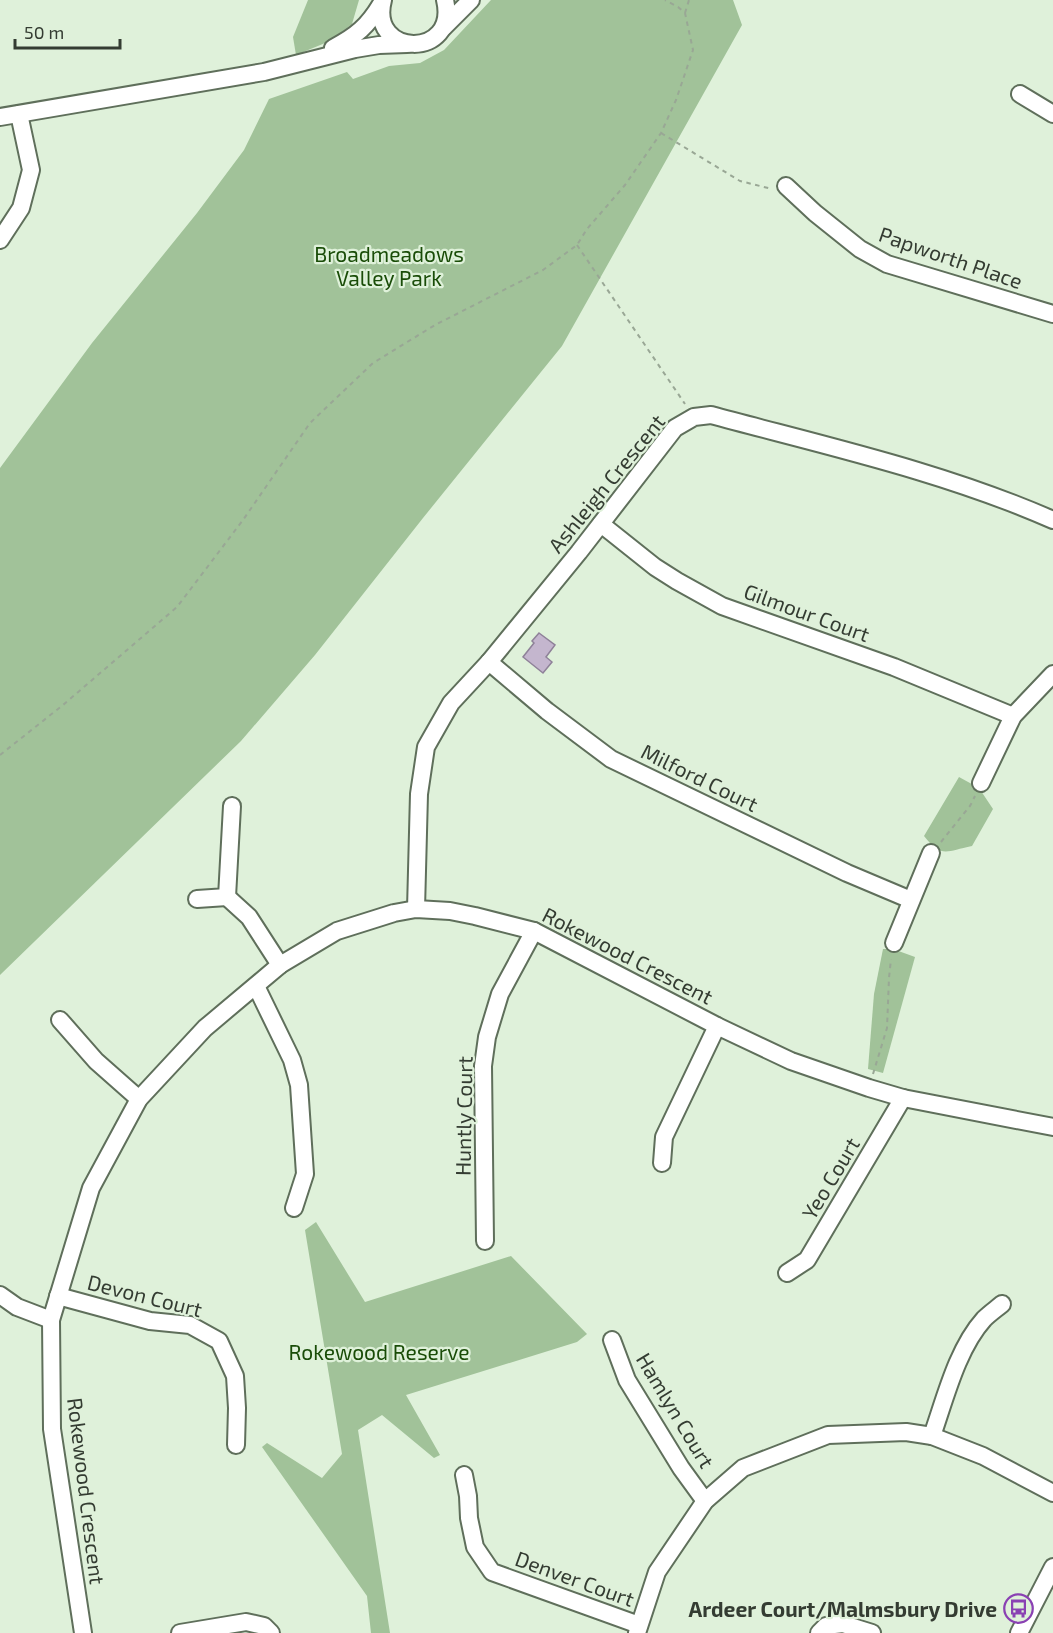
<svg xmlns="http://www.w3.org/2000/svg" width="1053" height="1633" font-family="'Exo 2',sans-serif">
  <rect width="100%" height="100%" fill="#dff1da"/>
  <!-- green -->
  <g fill="#a1c299">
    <polygon points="308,0 359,0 352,24 330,41 296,55 293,37"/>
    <polygon points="491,0 733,0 742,25 562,346 423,518 315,655 241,741 0,975 0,468 92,343 197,213 244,150 269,99 347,72 353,79 389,66 420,63 444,50"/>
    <path d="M959 777 979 788 993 809 972 846C946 851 942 859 924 836Z"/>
    <polygon points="883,949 893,949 915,957 883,1073 868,1069 874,994"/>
    <polygon points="316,1222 365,1302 511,1256 587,1334 577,1342 406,1395 440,1455 434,1458 382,1415 358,1430 390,1633 371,1633 367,1596 262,1447 267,1443 322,1478 342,1454 305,1230"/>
  </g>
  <!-- building -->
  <polygon fill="#c4b6ce" stroke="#8f8299" stroke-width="1.5" points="539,633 555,645 546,657 552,662 543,673 523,657 534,643 532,641"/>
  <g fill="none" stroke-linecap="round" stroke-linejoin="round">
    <defs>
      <g id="minor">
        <path d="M383 0C368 58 459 59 445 0"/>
        <polyline points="444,27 471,0"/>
        <path d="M333 48C356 36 368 26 381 4"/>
        <polyline points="1020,94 1053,114"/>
        <polyline points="0,117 264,72 355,49 379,45 407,44"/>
        <polyline points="786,186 815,213 860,249 887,264 1053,314"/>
        <polyline points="0,240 21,208 31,170 19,114"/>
        <polyline points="601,524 655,567 677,581 722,606 894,667 1013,716"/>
        <polyline points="489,662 547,711 611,759 847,873 911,900"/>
        <polyline points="981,783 1013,716 1053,674"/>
        <polyline points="227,897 249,917 280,965"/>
        <polyline points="197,899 227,897 232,806"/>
        <path d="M416 909 419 794 426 747 451 703 489 662 579 552 675 428 694 417 711 415C826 446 944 472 1053 520"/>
        <polyline points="894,943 931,853"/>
        <polyline points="256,986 292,1060 299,1085 305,1174 294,1208"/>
        <polyline points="60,1020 96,1061 139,1099"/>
        <polyline points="662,1163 664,1137 717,1026"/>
        <polyline points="485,1241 483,1066 487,1037 500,994 534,931"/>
        <polyline points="787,1273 807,1260 903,1098"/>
        <polyline points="0,1295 17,1307 51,1320"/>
        <polyline points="58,1296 150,1321 190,1325 219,1341 235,1376 237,1408 236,1445"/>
        <polyline points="612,1340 627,1380 681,1468 705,1501"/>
        <path d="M932 1436C945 1399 957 1349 984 1319 989 1314 996 1309 1002 1304"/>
        <polyline points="464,1475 468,1496 469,1518 475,1547 492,1572 639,1625"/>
        <polyline points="83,1633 52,1429 51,1320 91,1188 139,1099 205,1028 280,965 337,931 394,913 416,909 450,911 475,916 534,931 717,1026 791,1061 869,1088 903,1098 1053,1127"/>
        <polyline points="180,1633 246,1622 264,1626 271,1633"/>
        <polyline points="637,1633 657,1572 705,1501 743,1468 828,1435 906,1432 932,1436 983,1456 1053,1493"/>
        <polyline points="819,1633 826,1626 843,1624 872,1633"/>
        <polyline points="1019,1633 1053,1567"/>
      </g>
    </defs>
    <!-- minor casing -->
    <use href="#minor" stroke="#5f6f5b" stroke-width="20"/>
    <!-- path -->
    <g stroke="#99a795" stroke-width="2" stroke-dasharray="4.5 4.5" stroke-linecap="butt">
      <polyline points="685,13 689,0"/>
      <polyline points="661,133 740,181 772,189"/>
      <polyline points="577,245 685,404"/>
      <polyline points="0,755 63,705 177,607 243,520 310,423 373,363 435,325 543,270 577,245 587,229 625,185 661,133 676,100 693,50 685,13 678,7 665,0"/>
      <polyline points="941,842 970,806 975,796"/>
      <polyline points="873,1074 887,1028 889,978 891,959"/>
    </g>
    <!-- minor -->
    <use href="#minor" stroke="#fff" stroke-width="16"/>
  </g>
  <!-- icons -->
  <defs>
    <symbol id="bus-ring" viewBox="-11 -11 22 22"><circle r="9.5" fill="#dff1da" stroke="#8a41b3" stroke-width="1.5"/><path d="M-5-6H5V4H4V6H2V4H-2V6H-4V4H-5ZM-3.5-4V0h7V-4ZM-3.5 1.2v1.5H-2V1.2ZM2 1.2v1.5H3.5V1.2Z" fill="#8a41b3"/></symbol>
  </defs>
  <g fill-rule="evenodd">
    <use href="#bus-ring" x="1002" y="1592" width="33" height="33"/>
  </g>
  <g text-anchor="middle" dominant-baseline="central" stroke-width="4.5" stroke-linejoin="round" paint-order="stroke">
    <!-- park labels -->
    <g font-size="21" fill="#194c07" stroke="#dff1da">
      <text x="389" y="253">Broadmeadows<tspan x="389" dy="24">Valley Park</tspan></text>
      <text x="379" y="1351">Rokewood Reserve</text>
    </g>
    <!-- street labels -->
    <g font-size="21" fill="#343c32" stroke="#dff1da">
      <text transform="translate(951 257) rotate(19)">Papworth Place</text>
      <text transform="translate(606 483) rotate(-51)">Ashleigh Crescent</text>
      <text transform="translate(807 612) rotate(20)">Gilmour Court</text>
      <text transform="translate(700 777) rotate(26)">Milford Court</text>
      <text transform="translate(628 955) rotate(27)">Rokewood Crescent</text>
      <text transform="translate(463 1116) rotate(-89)">Huntly Court</text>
      <text transform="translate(830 1178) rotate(-59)">Yeo Court</text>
      <text transform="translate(145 1295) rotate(14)">Devon Court</text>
      <text transform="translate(676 1410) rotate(59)">Hamlyn Court</text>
      <text transform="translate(87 1491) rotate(83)">Rokewood Crescent</text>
      <text transform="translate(575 1578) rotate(20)">Denver Court</text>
    </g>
    <!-- poi labels -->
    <g font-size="21" font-weight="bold" fill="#343c32" stroke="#dff1da" text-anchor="end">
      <text x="997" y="1608">Ardeer Court/Malmsbury Drive</text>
    </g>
  </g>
  <!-- scale -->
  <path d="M15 39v9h105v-9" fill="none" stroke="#343c32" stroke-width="3"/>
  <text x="24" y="39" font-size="18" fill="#343c32" stroke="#dff1da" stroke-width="4.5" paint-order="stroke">50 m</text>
</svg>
